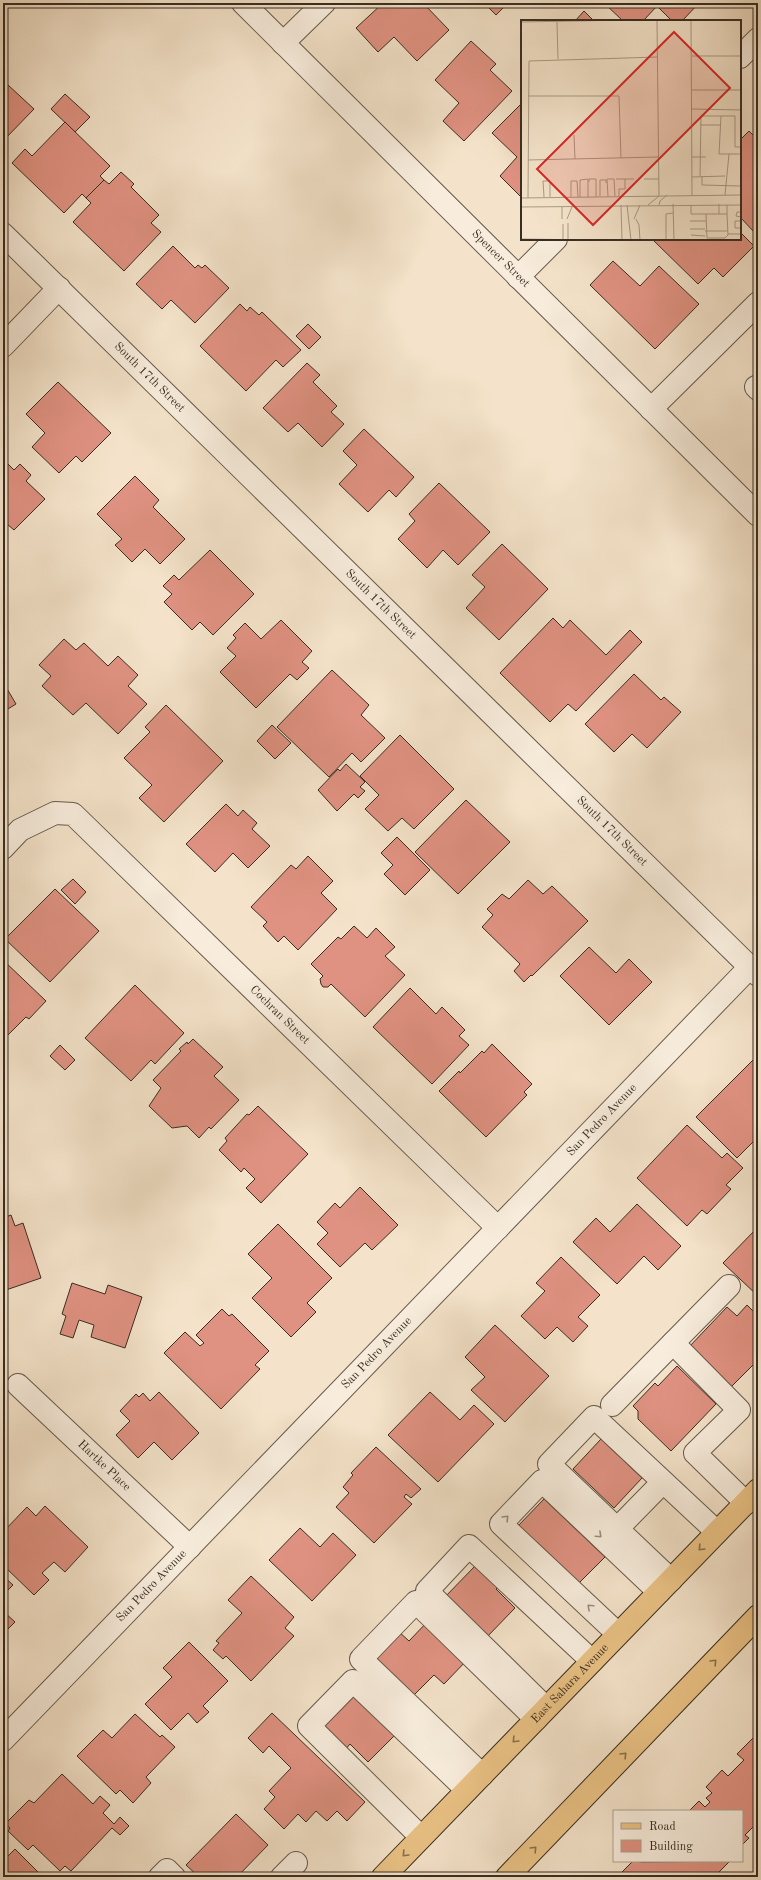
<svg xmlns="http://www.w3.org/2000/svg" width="761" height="1880" font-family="'Old Standard TT',serif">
  <rect width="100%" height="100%" fill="#f4e3ca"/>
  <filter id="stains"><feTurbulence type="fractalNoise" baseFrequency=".005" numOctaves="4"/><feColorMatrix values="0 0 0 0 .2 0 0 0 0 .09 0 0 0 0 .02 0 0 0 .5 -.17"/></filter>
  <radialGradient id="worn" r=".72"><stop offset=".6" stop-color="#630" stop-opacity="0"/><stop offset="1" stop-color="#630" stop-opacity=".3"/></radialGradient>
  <!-- building -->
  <g fill="#e09282" stroke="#382e22">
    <polygon points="383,3 423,3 449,30 417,61 394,37 378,52 356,28"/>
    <polygon points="484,3 508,3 496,15"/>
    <polygon points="604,3 699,3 682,21 672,21 657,6 643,21 623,21"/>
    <polygon points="584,11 594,21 575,21"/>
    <polygon points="471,41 496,64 490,70 512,91 464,141 443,121 459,103 435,80"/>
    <polygon points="8,85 34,109 3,141 3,89"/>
    <polygon points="65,94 90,117 75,132 51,109"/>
    <polygon points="522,103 522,196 521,197 500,176 517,157 492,133"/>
    <polygon points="65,122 110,166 100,176 104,180 86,198 82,194 64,213 12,163 25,149 32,156"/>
    <polygon points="749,131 758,140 758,230 755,233 740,217 740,140"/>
    <polygon points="121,172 134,184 131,187 159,215 151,223 161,232 124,271 73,222 91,203 86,198 104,180 109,184"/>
    <polygon points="740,232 754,246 723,277 714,268 698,284 652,239 740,239"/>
    <polygon points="173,246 195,268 198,265 202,268 205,265 229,288 195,323 171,300 162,309 136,284"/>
    <polygon points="613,261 640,286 659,266 699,304 655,349 590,285"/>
    <polygon points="240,304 247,311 250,307 259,315 262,312 301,350 283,367 276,360 246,391 200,346"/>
    <polygon points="308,324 321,337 309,349 296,336"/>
    <polygon points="307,363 320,375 313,382 337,406 331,412 344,424 322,447 298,423 288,432 263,408"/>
    <polygon points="58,382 111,433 82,462 76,456 59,473 32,447 45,433 26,414"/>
    <polygon points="364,429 414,477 396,497 389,490 368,512 339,484 357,465 343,451"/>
    <polygon points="3,459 14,470 20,464 31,475 26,481 45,499 14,530 7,524 3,528"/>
    <polygon points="135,476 159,500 153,507 185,539 160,564 145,549 132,562 115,545 122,539 97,514"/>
    <polygon points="439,483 490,532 458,565 443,550 427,568 398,539 415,521 409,514"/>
    <polygon points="502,544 548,589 499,640 466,608 485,587 472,575"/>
    <polygon points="210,550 254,594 213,635 200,622 192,630 164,602 172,594 163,586 174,575 179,580"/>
    <polygon points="553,618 563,628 570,620 606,655 630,630 642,642 576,711 568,704 550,722 500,673"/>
    <polygon points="281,620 312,651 302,662 309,668 297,680 290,674 256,708 220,672 236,656 227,648 236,638 233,635 245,623 261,639"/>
    <polygon points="64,639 76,650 84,643 108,666 118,656 138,675 128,686 147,704 118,734 86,703 73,715 42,686 51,676 39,665"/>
    <polygon points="332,670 369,705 361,715 385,738 361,762 352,753 329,777 277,727"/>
    <polygon points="634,674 661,700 664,697 681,712 647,748 632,734 614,752 585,724"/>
    <polygon points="3,682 16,704 3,712"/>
    <polygon points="166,705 223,761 164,822 139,798 152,785 124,758 150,732 145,727"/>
    <polygon points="272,725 291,743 275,759 257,741"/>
    <polygon points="400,735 454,789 414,829 402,818 388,831 365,809 379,795 360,776"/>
    <polygon points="346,764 365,782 360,787 365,791 358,798 354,794 337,811 318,790 338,769 340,771"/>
    <polygon points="466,800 510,842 458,894 415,852"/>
    <polygon points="226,804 238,816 243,810 257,823 252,829 270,846 248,868 233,853 215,872 186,844"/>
    <polygon points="397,837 430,870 405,895 384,874 393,865 381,853"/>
    <polygon points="308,856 333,881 321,893 337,909 298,950 284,936 278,942 263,926 267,922 251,907 291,865 296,869"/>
    <polygon points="73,879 86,892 75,904 61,890"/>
    <polygon points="528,880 543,894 552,886 588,921 532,976 531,975 524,982 514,971 520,964 482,927 493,915 487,909 502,894 509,899"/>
    <polygon points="55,889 99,931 50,982 5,939"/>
    <polygon points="354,926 367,938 376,928 395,947 385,956 405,975 365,1017 331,984 328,987 323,987 321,984 320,979 323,976 311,964 338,937 341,939"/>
    <polygon points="589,947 616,973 629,959 652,982 609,1025 560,976"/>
    <polygon points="3,960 46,1001 29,1019 26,1017 7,1036 3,1032"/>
    <polygon points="135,985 184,1033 155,1064 151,1060 131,1081 85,1038"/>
    <polygon points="410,988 436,1014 442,1007 465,1030 459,1036 469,1045 432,1084 373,1027"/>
    <polygon points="193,1039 223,1067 214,1076 239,1100 211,1129 209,1127 199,1138 187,1126 172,1128 149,1106 161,1088 153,1080 181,1051 179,1049 187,1042 188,1044"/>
    <polygon points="492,1044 532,1084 524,1092 527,1095 486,1137 439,1091 459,1071 460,1073 482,1051 484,1053"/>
    <polygon points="60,1045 75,1060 65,1070 50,1056"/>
    <polygon points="753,1060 758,1065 758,1137 737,1158 696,1117"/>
    <polygon points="258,1106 308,1154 261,1203 246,1188 255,1179 244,1168 241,1172 219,1150 227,1141 225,1138 247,1114 249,1115"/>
    <polygon points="687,1125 722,1158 727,1153 743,1168 726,1185 731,1189 707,1214 702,1210 687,1226 637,1178"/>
    <polygon points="360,1187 398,1225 372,1250 365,1243 340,1267 317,1244 328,1233 317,1222 335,1203 340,1208"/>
    <polygon points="637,1204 681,1246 658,1270 644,1256 617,1284 573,1242 596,1218 610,1232"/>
    <polygon points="11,1215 15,1226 23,1223 41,1278 3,1291 3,1218"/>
    <polygon points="278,1224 332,1278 307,1303 316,1312 291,1337 252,1298 272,1278 248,1254"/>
    <polygon points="758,1227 758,1296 723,1263"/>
    <polygon points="561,1257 600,1295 578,1317 588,1326 573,1342 557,1327 545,1339 521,1316 545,1291 536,1283"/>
    <polygon points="72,1283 105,1294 108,1285 142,1297 125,1348 91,1337 94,1325 79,1320 73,1338 60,1334 66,1316 62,1314"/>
    <polygon points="747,1305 758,1316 758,1360 730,1388 688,1348 727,1307 737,1316"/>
    <polygon points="222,1309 229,1316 232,1314 269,1351 255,1365 260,1369 221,1409 164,1353 185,1332 200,1346 204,1343 196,1335"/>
    <polygon points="495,1325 549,1376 505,1422 471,1390 485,1377 465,1357"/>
    <polygon points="677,1366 716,1404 671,1451 638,1419 638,1411 633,1406 655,1383 658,1386"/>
    <polygon points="159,1392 199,1433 172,1460 154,1442 138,1458 116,1435 130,1421 120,1411 136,1394 139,1397 143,1393 150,1401"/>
    <polygon points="430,1392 460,1420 474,1405 494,1424 438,1482 388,1435"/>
    <polygon points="601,1439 642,1478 614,1508 573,1469"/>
    <polygon points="376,1447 421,1489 411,1498 406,1494 404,1497 412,1504 374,1543 336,1507 349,1493 343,1487 353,1475 351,1473"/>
    <polygon points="544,1499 605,1557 579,1583 536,1541 534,1543 517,1527"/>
    <polygon points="45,1506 88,1547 65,1572 54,1562 42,1573 49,1580 34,1595 3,1565 3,1532 27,1507 36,1516"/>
    <polygon points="300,1528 320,1547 333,1533 356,1555 312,1601 269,1560"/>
    <polygon points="476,1565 499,1586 496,1589 515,1608 485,1639 443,1599"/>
    <polygon points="3,1576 13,1585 3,1595"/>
    <polygon points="251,1576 294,1617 285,1628 294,1636 251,1681 226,1656 223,1659 213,1650 219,1643 216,1641 242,1613 228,1600"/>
    <polygon points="3,1611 15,1622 3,1634"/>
    <polygon points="429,1620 469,1658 444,1684 434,1675 410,1699 368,1659 397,1630 409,1641"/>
    <polygon points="189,1642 228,1681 203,1706 209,1712 197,1723 188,1713 171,1730 145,1704 172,1677 163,1668"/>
    <polygon points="356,1694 397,1733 368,1762 350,1744 345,1750 322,1729"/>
    <polygon points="272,1713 365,1802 347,1821 337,1811 327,1821 316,1811 306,1822 298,1814 284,1829 264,1809 275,1797 269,1791 291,1768 269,1746 263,1753 248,1738"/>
    <polygon points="135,1714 160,1737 162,1735 175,1747 146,1777 151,1783 133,1803 120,1790 116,1794 77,1756 103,1730 112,1738"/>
    <polygon points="753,1738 758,1743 758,1822 745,1835 749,1838 742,1845 742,1811 689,1811 699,1801 705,1807 710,1802 706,1798 712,1793 706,1787 722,1770 728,1776 744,1760 737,1754"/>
    <polygon points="62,1774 93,1804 100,1796 110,1805 103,1813 114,1824 120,1817 129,1826 120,1835 112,1828 71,1871 65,1866 60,1871 33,1845 28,1850 8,1831 10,1828 5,1824 29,1800 34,1803"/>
    <polygon points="236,1814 268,1845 237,1877 199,1877 186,1865"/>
    <polygon points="15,1849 43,1877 3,1877 3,1861"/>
    <polygon points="633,1861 643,1862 730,1861 714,1877 623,1877 620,1874"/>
  </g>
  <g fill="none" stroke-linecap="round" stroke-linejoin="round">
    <defs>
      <g id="minor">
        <path id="s1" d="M243 3 758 515"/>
        <polyline points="283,43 324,3"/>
        <polyline points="740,57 758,39"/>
        <path id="s2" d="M3 234 758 975"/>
        <polyline points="518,277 556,239"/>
        <polyline points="3,346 59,288"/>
        <polyline points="758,386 756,387 758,389"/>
        <polyline points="651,409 758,303"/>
        <path id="s3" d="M3 848 20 830 55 813 73 814 498 1228"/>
        <polyline points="673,1343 739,1410 695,1453 746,1503"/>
        <path id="s4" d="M18 1385 190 1547"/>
        <polyline points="612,1405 729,1286"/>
        <polyline points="617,1529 663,1482"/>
        <polyline points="671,1580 549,1464 594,1417 717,1532"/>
        <polyline points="618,1634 501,1524 542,1481 659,1592"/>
        <polyline points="546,1708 427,1591 469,1546 592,1661"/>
        <path id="s5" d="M3 1740 750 967"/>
        <polyline points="482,1775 361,1659 416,1602 536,1719"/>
        <polyline points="421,1837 309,1726 353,1681 467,1790"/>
        <polyline points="160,1877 167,1870 174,1877"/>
        <polyline points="282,1877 296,1863"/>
      </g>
      <g id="major">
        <path id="s6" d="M383 1877 758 1490"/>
        <polyline points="507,1877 758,1616"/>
      </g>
    </defs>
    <!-- minor casing -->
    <use href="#minor" stroke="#675b4c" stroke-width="24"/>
    <!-- major casing -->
    <use href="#major" stroke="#382e22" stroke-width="24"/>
    <!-- minor -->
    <use href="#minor" stroke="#f8eddd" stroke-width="22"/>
    <!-- major -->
    <use href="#major" stroke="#eac285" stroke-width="22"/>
  </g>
  <!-- one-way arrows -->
  <defs><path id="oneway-chevron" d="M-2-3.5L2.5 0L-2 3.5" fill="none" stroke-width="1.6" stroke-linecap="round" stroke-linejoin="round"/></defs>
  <g stroke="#988e80">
    <use href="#oneway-chevron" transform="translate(506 1518) rotate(-46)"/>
    <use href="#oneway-chevron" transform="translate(599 1535) rotate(43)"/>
    <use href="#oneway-chevron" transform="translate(590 1607) rotate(-137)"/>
  </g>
  <g stroke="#88714f">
    <use href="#oneway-chevron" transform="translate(701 1548) rotate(134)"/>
    <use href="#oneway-chevron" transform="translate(714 1662) rotate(-46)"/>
    <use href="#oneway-chevron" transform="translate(515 1740) rotate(134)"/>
    <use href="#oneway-chevron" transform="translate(624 1755) rotate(-46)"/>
    <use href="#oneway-chevron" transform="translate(534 1849) rotate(-46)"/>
    <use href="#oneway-chevron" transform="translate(405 1854) rotate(134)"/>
  </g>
  <g text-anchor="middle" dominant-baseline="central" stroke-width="3" stroke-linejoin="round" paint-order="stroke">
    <!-- street labels -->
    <g font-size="12" fill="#382e22" stroke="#f8eddd">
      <text stroke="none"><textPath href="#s1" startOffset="363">Spencer Street</textPath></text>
      <text stroke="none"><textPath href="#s2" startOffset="205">South 17th Street</textPath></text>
      <text stroke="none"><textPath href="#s2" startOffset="529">South 17th Street</textPath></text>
      <text stroke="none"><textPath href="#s2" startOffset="853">South 17th Street</textPath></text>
      <text stroke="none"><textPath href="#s3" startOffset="370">Cochran Street</textPath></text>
      <text stroke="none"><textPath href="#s5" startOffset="862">San Pedro Avenue</textPath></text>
      <text stroke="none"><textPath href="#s5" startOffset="538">San Pedro Avenue</textPath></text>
      <text stroke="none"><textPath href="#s4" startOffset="118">Hartke Place</textPath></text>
      <text stroke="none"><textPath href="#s5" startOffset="214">San Pedro Avenue</textPath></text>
      <text stroke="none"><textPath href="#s6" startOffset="269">East Sahara Avenue</textPath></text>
    </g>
  </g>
  <!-- overview -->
  <g transform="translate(521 20)">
    <rect width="220" height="220" fill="#f4e3ca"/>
    <path fill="none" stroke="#a99b87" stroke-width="1" d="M136 0 138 176M170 0 171 175M0 2 108 0M36 2 37 39M171 36H220M171 70H220M7 76H98L100 138M171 89 220 90M179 105H200M53 115 54 139M220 127H214V96H200L198 134H220M171 137H185M7 140 137 137M179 156 180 96H200M181 156V165L220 166M171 157 204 156M95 159H113M123 159H138M68 162V159H75V177M204 175 208 134M79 176V160H85V163M87 176 86 159H93L94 176M98 176V169H104V159M23 177 22 161H29V177M50 177V161H56L57 177M59 177V160L67 159V177M0 178 220 175M7 178 8 41 137 37M152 184 153 220M100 185 101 220M106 185 110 220M127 185 138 176M138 185 139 181 146 175M170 185V194H198V184M41 186V199M0 187 220 185M220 192H216L215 196 220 197M185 194 186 218H204L207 215 206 194M198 194H206V185M46 199 51 187M113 199 119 185M115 199 118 205 119 220M169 201H185M220 201H214V208H220M47 203V219M42 204V219M169 209H184M184 211H207M207 214H220M170 215 184 216M0 219 69 220M145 220V194L152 193"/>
    <path fill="#d62828" fill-opacity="0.15" stroke="#d62828" stroke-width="2" d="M153 12 209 68 72 205 16 149Z"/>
    <rect width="220" height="220" fill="none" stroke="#382e22" stroke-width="2"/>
  </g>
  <!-- margin -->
  <rect width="761" height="1880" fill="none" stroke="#f4e3ca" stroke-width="16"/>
  <rect x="4" y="4" width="753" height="1872" fill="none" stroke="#382e22" stroke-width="2"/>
  <rect x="8" y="8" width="745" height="1864" fill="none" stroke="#382e22"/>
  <!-- legend -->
  <rect x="613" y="1810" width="130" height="52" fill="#f8eddd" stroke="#aba192"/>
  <rect x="621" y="1823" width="20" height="6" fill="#eac285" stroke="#aba192"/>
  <text x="649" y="1830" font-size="12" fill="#382e22">Road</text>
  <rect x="621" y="1840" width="20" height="12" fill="#e09282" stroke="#aba192"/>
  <text x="649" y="1850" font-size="12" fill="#382e22">Building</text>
  <rect width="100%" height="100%" filter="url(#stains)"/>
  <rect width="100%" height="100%" fill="url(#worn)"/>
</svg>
